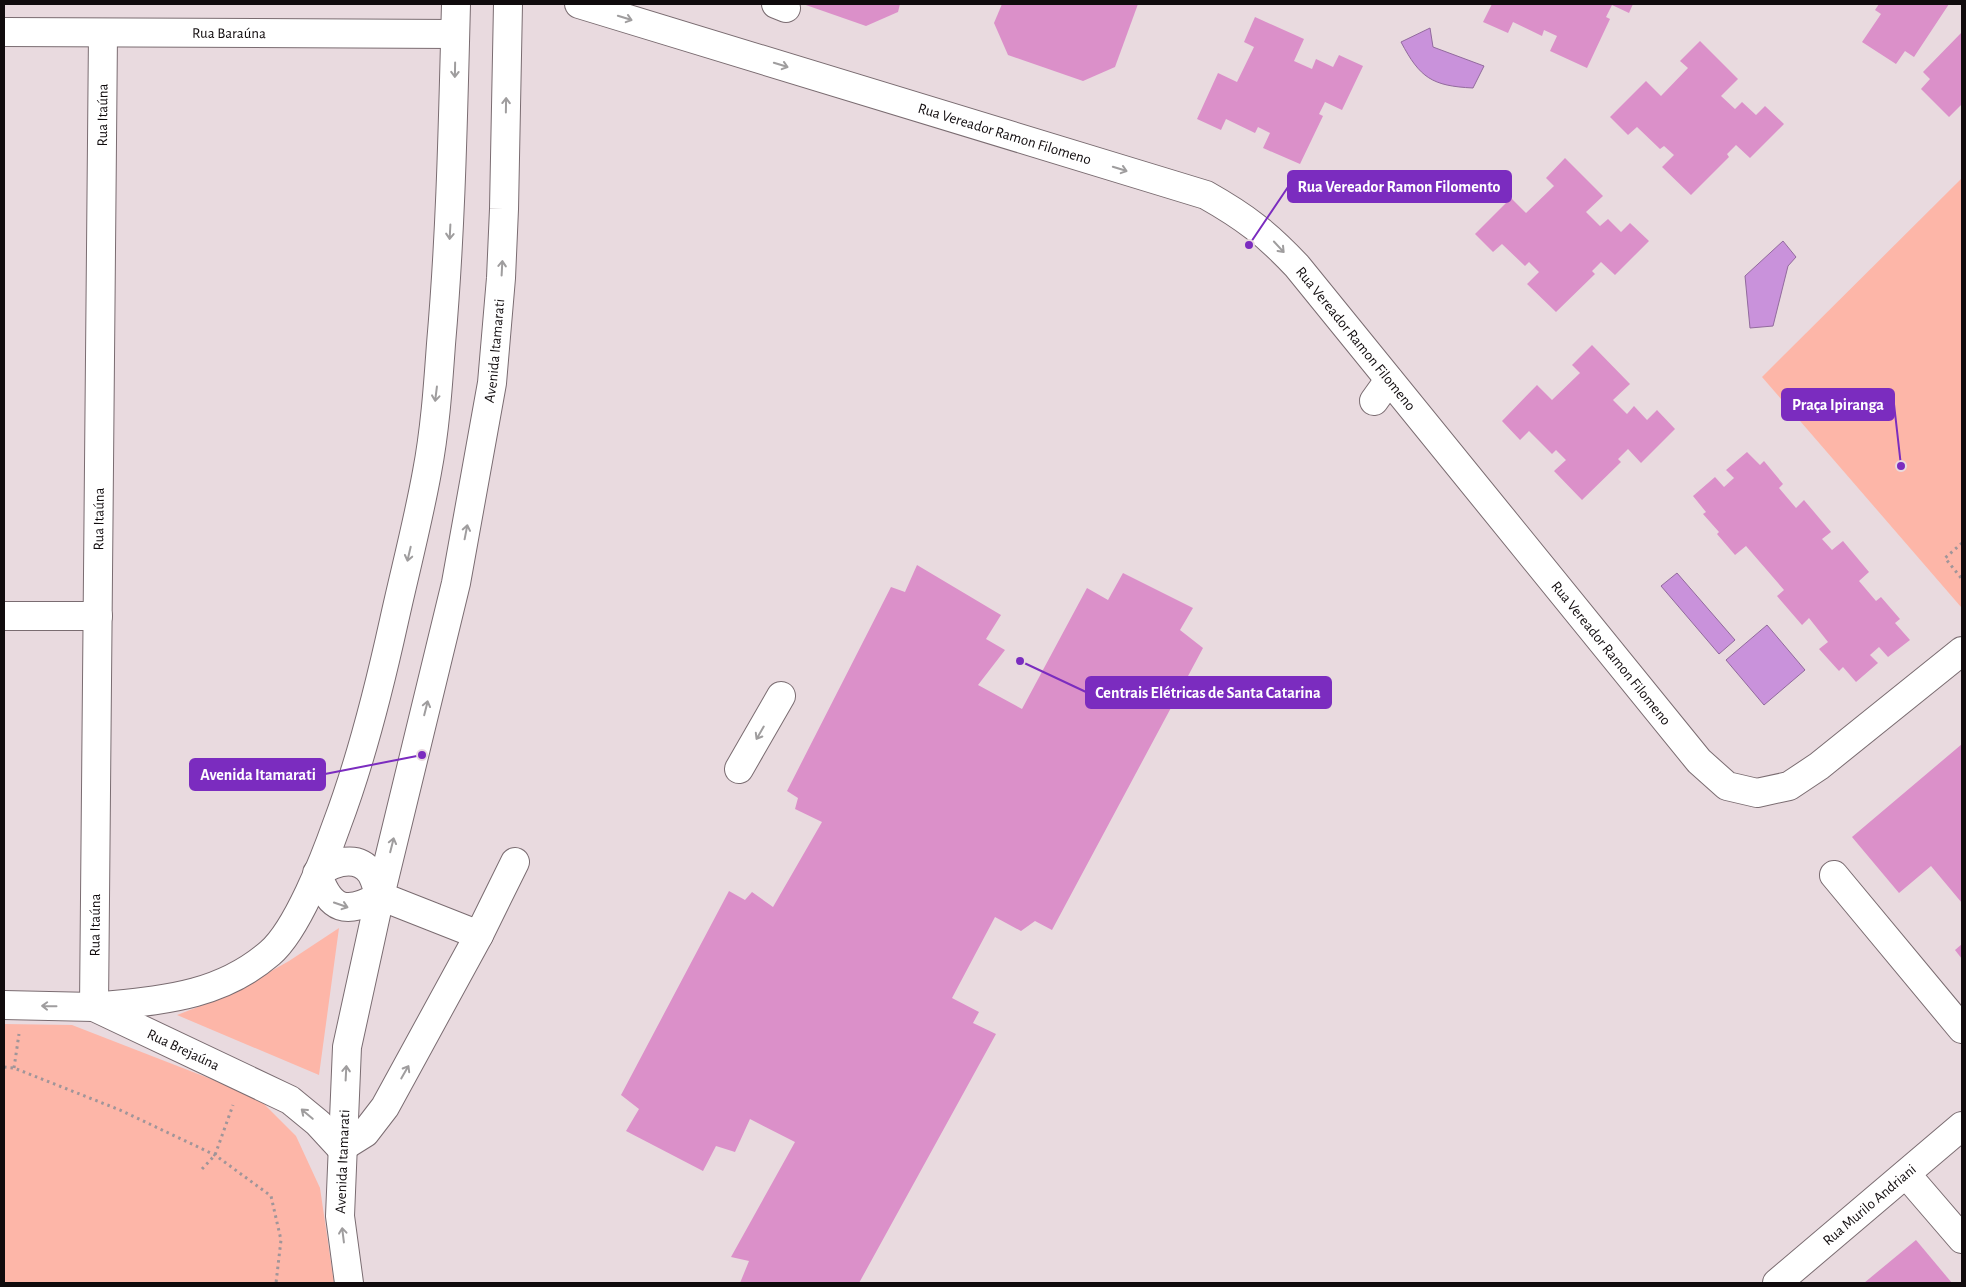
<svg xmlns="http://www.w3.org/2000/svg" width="1966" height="1287" font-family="'Alegreya Sans',sans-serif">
  <rect width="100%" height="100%" fill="#e9dadf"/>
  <!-- green -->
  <g fill="#fdb6a8">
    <polygon points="1962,178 1962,606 1961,607 1762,377"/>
    <polygon points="339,928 319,1075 177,1015 229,995 289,961"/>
    <polygon points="4,1024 72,1025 257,1097 296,1136 320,1188 334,1283 4,1283"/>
  </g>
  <!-- water -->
  <g fill="#c992db" stroke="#926a9d">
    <path d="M1430 28 1433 47 1484 66 1473 88C1432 86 1420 78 1401 42Z"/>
    <polygon points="1783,241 1796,257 1788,266 1773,326 1750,328 1745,276"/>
    <polygon points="1677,573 1735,640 1719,654 1661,586"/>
    <polygon points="1767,625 1805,670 1764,705 1726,660"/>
  </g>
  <!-- building -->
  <g fill="#db90c9">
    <polygon points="803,4 900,4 898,12 866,26"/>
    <polygon points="1002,4 1138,4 1115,67 1083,81 1008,55 994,23"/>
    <polygon points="1492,4 1633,4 1629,13 1612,5 1606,17 1610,19 1587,68 1550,51 1557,36 1544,30 1542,36 1513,22 1508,33 1483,22"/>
    <polygon points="1879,4 1949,4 1914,57 1905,51 1896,64 1862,42 1881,14 1875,10"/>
    <polygon points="1255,17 1304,39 1294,61 1312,69 1316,59 1333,67 1339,55 1363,66 1342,110 1325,102 1319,114 1323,116 1300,164 1263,148 1270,133 1258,127 1255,133 1226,119 1221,130 1197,119 1218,73 1237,82 1254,47 1244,42"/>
    <polygon points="1962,32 1962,104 1949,117 1921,89 1930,79 1923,72"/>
    <polygon points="1700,41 1738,79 1721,96 1735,109 1742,102 1756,115 1765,106 1784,124 1750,158 1736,145 1727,154 1729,157 1691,195 1662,167 1674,155 1664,146 1660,149 1637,127 1628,135 1610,117 1646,81 1661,96 1688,68 1680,61"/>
    <polygon points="1565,158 1603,196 1586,212 1600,226 1608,219 1621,232 1630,223 1649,241 1615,275 1601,262 1592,271 1595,274 1556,312 1527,284 1539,272 1529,262 1525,266 1502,244 1493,252 1475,234 1511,198 1526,213 1554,186 1546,178"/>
    <polygon points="1592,345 1630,384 1613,400 1627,414 1634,406 1647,420 1657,410 1675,429 1641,463 1628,449 1618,459 1621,462 1582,500 1554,471 1566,460 1556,450 1552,454 1529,431 1520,440 1502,421 1537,385 1552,400 1580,373 1572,365"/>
    <polygon points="1747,452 1760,465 1764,461 1783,484 1779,488 1796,508 1804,500 1831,532 1822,539 1832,550 1843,541 1869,572 1859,581 1876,601 1881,597 1900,619 1895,623 1910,640 1888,657 1879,647 1870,655 1878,663 1856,682 1843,667 1839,671 1819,649 1828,642 1809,618 1802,625 1777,596 1784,590 1746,546 1735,555 1717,534 1719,532 1703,514 1706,512 1693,496 1715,477 1724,487 1734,478 1726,470"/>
    <polygon points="917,565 1001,615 986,639 1005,650 978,685 1022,709 1087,588 1108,600 1123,573 1193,608 1180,630 1203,648 1052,930 1035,921 1021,931 995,917 952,998 979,1012 973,1023 996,1034 859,1283 740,1283 749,1261 731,1257 795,1142 750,1119 735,1152 716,1146 703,1171 626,1131 639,1109 621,1095 729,891 745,900 752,892 773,907 822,822 795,809 798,798 787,791 891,587 905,592"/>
    <polygon points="1962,744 1962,903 1931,866 1899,893 1852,837"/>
    <polygon points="1962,944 1962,959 1955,950"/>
    <polygon points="1916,1240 1952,1283 1864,1283"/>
  </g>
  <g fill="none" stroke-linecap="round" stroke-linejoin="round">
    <defs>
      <g id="minor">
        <path id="s1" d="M579 4 1206 195C1245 217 1267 234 1297 266L1699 761 1727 786 1757 793 1789 786 1819 766 1962 651"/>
        <polyline points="776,4 786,8"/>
        <path id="s2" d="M4 32 455 34"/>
        <polyline points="1374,401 1389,380"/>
        <polyline points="4,616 98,616"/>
        <polyline points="739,769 781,696"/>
        <polyline points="1834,875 1962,1029"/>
        <path d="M380 896C345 915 331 911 317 873 333 863 357 853 371 873 375 879 377 889 380 896L479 935"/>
        <path id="s3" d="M4 1005 94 1007 290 1100 318 1123 341 1148 365 1133 385 1107 479 935 515 862"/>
        <path d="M94 1007C159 1000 218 998 270 953 297 930 325 858 337 824 362 758 379 689 394 621 405 571 418 522 427 472 435 430 438 386 441 344 451 230 453 117 456 4"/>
        <path id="s4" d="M94 1007 103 33"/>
        <polyline points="1906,1174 1962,1239"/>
        <path id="s5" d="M349 1283 340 1216 347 1047 380 896 456 583 492 383 501 278 504 209 508 4"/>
        <path id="s6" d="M1777 1283 1962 1126"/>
      </g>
    </defs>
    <!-- minor casing -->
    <use href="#minor" stroke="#7a6c71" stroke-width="30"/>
    <!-- path -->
    <g stroke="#a09599" stroke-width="3" stroke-dasharray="2.5 4" stroke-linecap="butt">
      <polyline points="1962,543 1945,558 1962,579"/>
      <polyline points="4,1067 14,1068 120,1110 215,1155 271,1196 281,1240 276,1283"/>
      <polyline points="14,1068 19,1034"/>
      <polyline points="202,1169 215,1155 233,1105"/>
    </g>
    <!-- minor -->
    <use href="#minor" stroke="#fff" stroke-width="28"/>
  </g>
  <!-- one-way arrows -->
  <defs><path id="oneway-shaft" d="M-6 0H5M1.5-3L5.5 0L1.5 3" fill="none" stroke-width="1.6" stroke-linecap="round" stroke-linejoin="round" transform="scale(1.25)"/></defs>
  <g stroke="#9f9d9e">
    <use href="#oneway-shaft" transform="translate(625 18) rotate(17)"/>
    <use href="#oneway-shaft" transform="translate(781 65) rotate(17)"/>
    <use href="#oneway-shaft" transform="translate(455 70) rotate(91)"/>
    <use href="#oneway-shaft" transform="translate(506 105) rotate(-89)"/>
    <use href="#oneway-shaft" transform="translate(1120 169) rotate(17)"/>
    <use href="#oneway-shaft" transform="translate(450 232) rotate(93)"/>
    <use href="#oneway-shaft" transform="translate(1279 247) rotate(47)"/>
    <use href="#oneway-shaft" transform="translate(502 268) rotate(-87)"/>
    <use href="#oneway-shaft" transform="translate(436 394) rotate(97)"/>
    <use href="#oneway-shaft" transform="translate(466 532) rotate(-79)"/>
    <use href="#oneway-shaft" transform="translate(409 554) rotate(103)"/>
    <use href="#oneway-shaft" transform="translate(426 708) rotate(-76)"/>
    <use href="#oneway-shaft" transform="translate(760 733) rotate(120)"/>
    <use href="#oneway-shaft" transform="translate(392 845) rotate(-76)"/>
    <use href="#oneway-shaft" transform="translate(341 905) rotate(19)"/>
    <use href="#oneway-shaft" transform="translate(49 1006) rotate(-179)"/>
    <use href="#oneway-shaft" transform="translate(405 1072) rotate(-60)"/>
    <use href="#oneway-shaft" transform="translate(346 1073) rotate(-87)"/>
    <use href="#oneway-shaft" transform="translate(307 1114) rotate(-140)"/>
    <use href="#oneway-shaft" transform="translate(343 1235) rotate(-97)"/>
  </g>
  <g text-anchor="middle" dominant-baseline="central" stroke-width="4" stroke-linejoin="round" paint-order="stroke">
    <!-- street labels -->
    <g font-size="15" fill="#100b0d" stroke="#e9dadf">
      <text stroke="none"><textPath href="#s2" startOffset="225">Rua Baraúna</textPath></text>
      <text stroke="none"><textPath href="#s4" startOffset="892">Rua Itaúna</textPath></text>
      <text stroke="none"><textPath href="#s1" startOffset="445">Rua Vereador Ramon Filomeno</textPath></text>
      <text stroke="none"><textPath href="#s1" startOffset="865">Rua Vereador Ramon Filomeno</textPath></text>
      <text stroke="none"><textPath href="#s5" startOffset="949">Avenida Itamarati</textPath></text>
      <text stroke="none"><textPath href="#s4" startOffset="488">Rua Itaúna</textPath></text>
      <text stroke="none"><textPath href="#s1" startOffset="1270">Rua Vereador Ramon Filomeno</textPath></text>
      <text stroke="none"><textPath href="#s4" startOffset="82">Rua Itaúna</textPath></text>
      <text stroke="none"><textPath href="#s3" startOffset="189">Rua Brejaúna</textPath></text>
      <text stroke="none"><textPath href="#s5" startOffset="122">Avenida Itamarati</textPath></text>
      <text stroke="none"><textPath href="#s6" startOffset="121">Rua Murilo Andriani</textPath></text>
    </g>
  </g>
  <!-- callouts -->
  <path fill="none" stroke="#7b2cbf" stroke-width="2" d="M1249 245L1288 187M1901 466L1894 404M1020 661L1086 692M422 755L325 774"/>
  <g fill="#7b2cbf" stroke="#e9dadf" stroke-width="2">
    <circle cx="1249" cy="245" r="5"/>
    <circle cx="1901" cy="466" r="5"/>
    <circle cx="1020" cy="661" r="5"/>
    <circle cx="422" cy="755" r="5"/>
  </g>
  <g fill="#7b2cbf" stroke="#7b2cbf" stroke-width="2">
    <rect x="1288" y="171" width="223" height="31" rx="5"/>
    <rect x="1782" y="389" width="112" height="31" rx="5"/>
    <rect x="1086" y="677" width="245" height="31" rx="5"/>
    <rect x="190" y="759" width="135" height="31" rx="5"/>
  </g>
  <g font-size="16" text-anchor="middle" font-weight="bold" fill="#fff">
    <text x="1399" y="192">Rua Vereador Ramon Filomento</text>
    <text x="1838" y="410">Praça Ipiranga</text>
    <text x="1208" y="698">Centrais Elétricas de Santa Catarina</text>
    <text x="258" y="780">Avenida Itamarati</text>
  </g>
  <!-- border -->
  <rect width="1966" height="1287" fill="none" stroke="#100b0d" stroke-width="10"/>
</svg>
